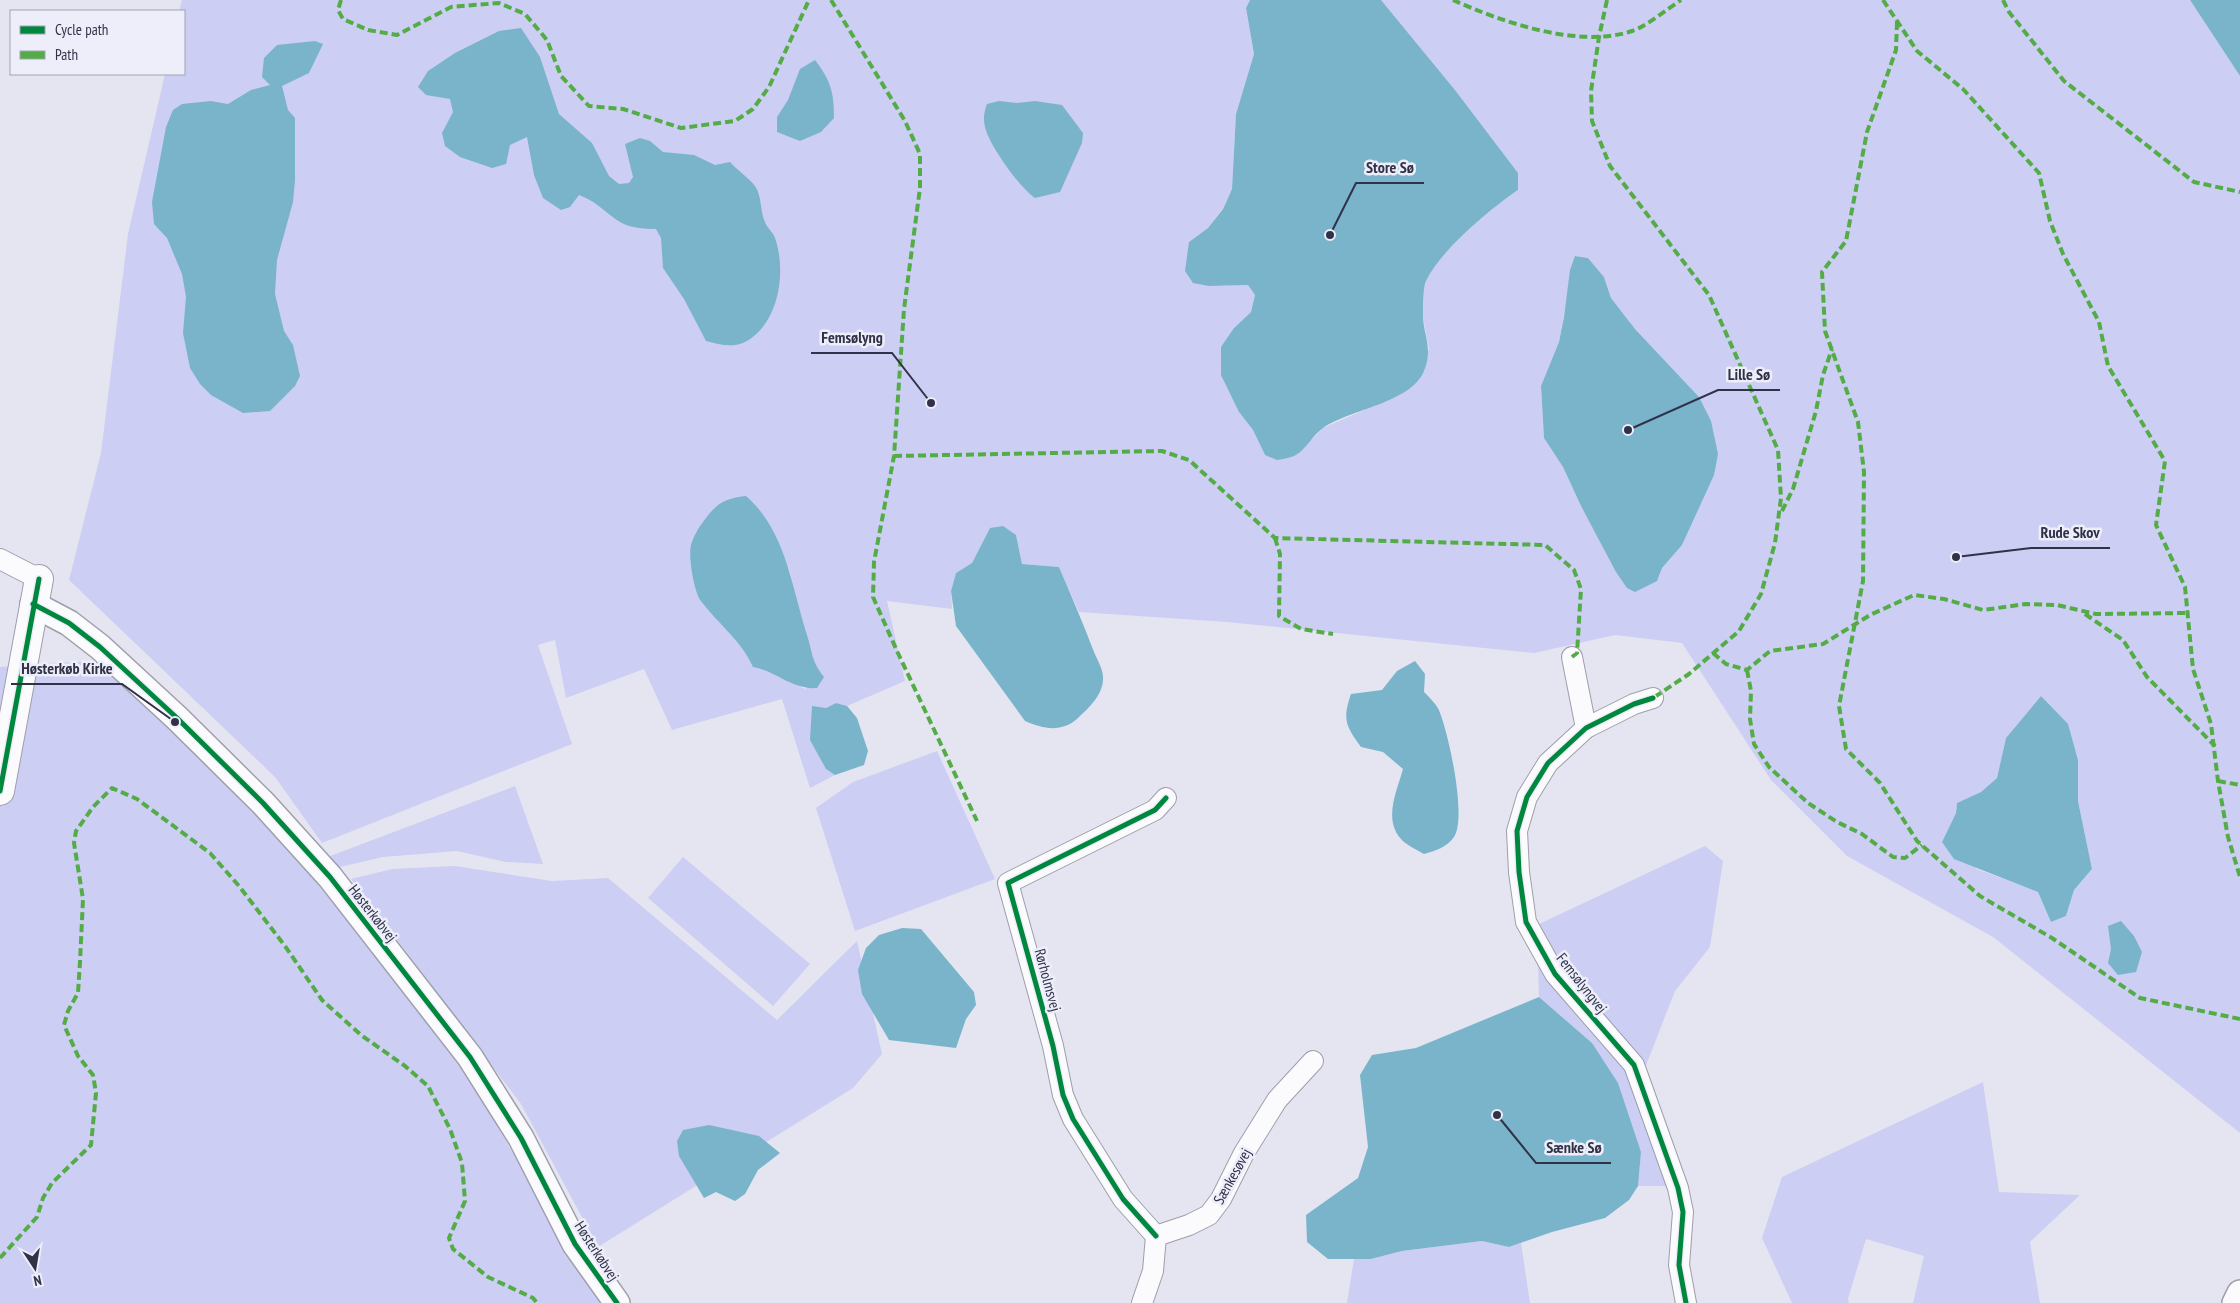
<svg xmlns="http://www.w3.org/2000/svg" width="2240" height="1303" font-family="'PT Sans Narrow',sans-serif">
  <rect width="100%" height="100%" fill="#e5e5f1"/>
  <!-- green -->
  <g fill="#cdcef3" fill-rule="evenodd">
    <path d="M182 0H1250L1246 8 1254 54 1236 114 1232 189 1223 208 1208 228 1189 242 1209 286 1248 285 1255 295 1251 312 1234 328 1239 412 1253 430 1265 455H1296L1323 428 1401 394 1429 349C1426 329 1418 305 1425 285 1434 255 1492 207 1518 190V173L1455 90 1381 0H2190L2240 76V1133L1993 937 1847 856 1771 780 1682 643 1615 635 1534 653 1227 622 1079 612 1059 567 1022 564 1016 535 990 528 972 563 956 573 951 591 952 609 887 601 905 681 847 706 836 703 826 708V769L835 775 810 788 782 699 672 730 644 669 566 698 555 640 538 645 572 744 322 843 275 777 69 580 101 453 128 234 165 74H184V11H179ZM1575 256 1588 258 1604 277 1611 298 1635 329 1699 397 1697 510 1682 545 1662 568 1657 581 1597 535 1581 506 1563 467 1544 438 1541 386 1559 342ZM753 502 775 536 790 572 813 664 806 689C787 683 772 670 753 666L745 650ZM2041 696 2068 725 2078 760V801L2092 869 2074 890 2066 916 2051 922 2038 892 1977 869 1942 842 1956 813 1957 803 1981 792 1997 778 2006 738Z"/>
    <polygon points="105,660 234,789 347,917 463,1069 602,1303 0,1303 0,667"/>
    <polygon points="937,751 995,879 855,931 816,808 853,782"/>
    <polygon points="515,786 543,864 506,862 457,851 383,857 331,869 325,858"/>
    <polygon points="1705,846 1723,861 1710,947 1675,991 1645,1068 1671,1186 1638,1186 1641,1152 1592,1043 1539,997 1537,925"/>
    <polygon points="683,857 810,964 773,1006 648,898"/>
    <polygon points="455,866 552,881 608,878 777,1020 857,941 882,1054 853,1088 598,1247 521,1104 351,879 392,869"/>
    <polygon points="1983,1082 1999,1192 2080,1195 2030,1242 2040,1303 1913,1303 1924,1256 1866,1239 1848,1299 1849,1303 1792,1303 1762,1238 1782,1177"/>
    <polygon points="1482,1241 1509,1247 1521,1243 1530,1303 1347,1303 1354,1259 1371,1259 1402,1251"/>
  </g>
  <!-- water -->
  <g fill="#79b4cb">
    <path d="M1250 0H1381L1455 90 1518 173V190C1491 208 1436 254 1425 284 1423 292 1423 303 1423 311 1422 334 1434 346 1424 371 1411 403 1350 409 1323 428 1313 435 1306 449 1296 455 1290 458 1283 459 1277 460L1265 455 1253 430 1239 412 1221 375V347L1234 328 1251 312 1255 295 1248 285 1209 286 1193 283 1185 271 1189 242 1208 228 1223 209 1232 189 1236 114 1254 54 1246 8Z"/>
    <polygon points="2190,0 2240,0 2240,76 2238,73"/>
    <path d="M521 28 540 57 559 114 592 143 609 176 619 184 629 183 633 177 625 144 640 138 650 141 663 152 694 155 715 165 730 162C736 169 750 179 755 186 762 196 760 211 765 222 767 228 773 232 775 238 787 272 779 326 743 343 731 348 718 344 706 341L684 299 663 268 661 238 656 229C644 229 630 228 620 222 603 211 599 203 579 195L570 207 561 210 543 198 534 175 527 137 510 145 506 164 492 168 460 157 445 146 442 133 453 112 450 99 426 95 418 87 428 71 455 53 499 31Z"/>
    <polygon points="315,41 323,44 309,73 282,86 288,110 295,118 295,180 293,202 277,260 275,294 284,331 293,345 300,376 295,386 270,411 243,413 211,395 200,384 190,368 183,333 186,297 182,274 167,238 154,224 152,202 166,127 173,110 182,104 211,101 228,104 251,90 270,85 262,77 264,58 277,45"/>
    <path d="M815 60C831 81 834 92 834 118L821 132 800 141 777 132V117L788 100 800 69Z"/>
    <path d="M999 101 1017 103 1035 101 1062 105 1083 133 1082 143 1060 192 1035 198C1020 188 989 145 985 127 983 119 984 112 987 104Z"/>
    <polygon points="1575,256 1588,258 1604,277 1611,298 1635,329 1699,397 1711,421 1718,454 1714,475 1682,545 1662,568 1657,581 1635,592 1627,588 1616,572 1581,506 1563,467 1544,438 1541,386 1559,342 1564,317 1570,270"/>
    <path d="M746 496C786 531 792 588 807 635 813 654 811 660 824 677L817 688C792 690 776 671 753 667 741 640 718 624 701 601 694 592 688 556 691 545 693 538 698 528 703 522 717 503 723 499 746 496Z"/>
    <path d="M1003 526 1016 535 1022 564 1059 567C1071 595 1083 623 1094 652 1097 659 1103 669 1103 677 1104 694 1089 708 1078 718 1062 733 1043 729 1025 721L956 626 951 591 956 573 972 563 990 528Z"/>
    <path d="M1415 661 1425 674 1424 692C1430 698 1438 706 1440 713 1449 736 1467 818 1454 837 1447 847 1435 851 1424 854 1417 850 1406 845 1401 839 1383 819 1397 791 1403 769L1383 752 1361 747C1346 726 1342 720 1351 694L1382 690 1397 671Z"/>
    <polygon points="2041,696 2068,724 2078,760 2078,801 2092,869 2074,890 2066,916 2051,922 2038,892 1954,859 1942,842 1956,813 1957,803 1981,792 1997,778 2006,738"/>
    <polygon points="836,703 847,706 857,718 868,751 864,765 835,775 826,769 810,740 812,706 826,708"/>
    <polygon points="2121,921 2134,936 2142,952 2136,972 2118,975 2108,963 2111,949 2108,926"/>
    <polygon points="902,928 921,929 974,992 976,1005 966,1019 956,1048 889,1040 862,994 858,970 866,948 879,935"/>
    <polygon points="1539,997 1592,1043 1618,1083 1641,1152 1638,1186 1629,1200 1605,1218 1552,1232 1509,1247 1482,1241 1402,1251 1371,1259 1328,1259 1307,1242 1306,1215 1358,1178 1368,1147 1360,1075 1372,1055 1416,1048"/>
    <polygon points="709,1125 759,1136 780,1153 758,1170 745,1194 735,1201 716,1192 704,1198 679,1156 677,1141 683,1130"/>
  </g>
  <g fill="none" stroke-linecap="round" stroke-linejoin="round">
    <defs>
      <g id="minor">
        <polyline points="0,559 39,579"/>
        <polyline points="1572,657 1586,728"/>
        <polyline points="1653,698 1634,704 1586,728 1548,763 1527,797 1517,831 1519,872 1526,922 1555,974 1634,1065 1678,1188 1683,1212 1679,1265 1686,1303"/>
        <polyline points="1156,1236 1123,1199 1073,1119 1063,1095 1053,1046 1008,883 1155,810 1166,798"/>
        <polyline points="1142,1303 1153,1271 1156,1236 1189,1225 1209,1215 1221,1199 1244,1153 1277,1100 1313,1061"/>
      </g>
      <g id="tertiary">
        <polyline points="33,604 69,623 100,647 177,718 263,803 330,877 470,1057 521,1138 575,1244 617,1303"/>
        <polyline points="2235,1303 2240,1293"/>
      </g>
      <polyline id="secondary" points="0,791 39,579"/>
    </defs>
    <!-- minor casing -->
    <use href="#minor" stroke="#9e9eac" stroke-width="22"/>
    <!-- tertiary casing -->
    <use href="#tertiary" stroke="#9e9eac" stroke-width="28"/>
    <!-- secondary casing -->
    <use href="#secondary" stroke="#9e9eac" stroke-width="30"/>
    <!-- minor -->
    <use href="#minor" stroke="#fbfbfd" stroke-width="20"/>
    <!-- tertiary -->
    <use href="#tertiary" stroke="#fbfbfd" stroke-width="25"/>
    <!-- secondary -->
    <use href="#secondary" stroke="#fbfbfd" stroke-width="28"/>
    <!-- quiet -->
    <g stroke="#54ac47" stroke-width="4" stroke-dasharray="8 4" stroke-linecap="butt">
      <polyline points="341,0 338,10 343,19 368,30 397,35 451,7 499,3 525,14 547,40 561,76 589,106 623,109 681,128 735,121 753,109 769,87 809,0"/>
      <polyline points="831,0 905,121 920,154 920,188 904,309 894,456 874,562 873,597 897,651 977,821"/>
      <path d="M1453 0C1502 22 1579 49 1632 31 1647 26 1667 9 1681 0"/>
      <polyline points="1607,0 1599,37 1591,91 1592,121 1610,166 1709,295 1778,450 1781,498 1775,543 1761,594 1739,631 1689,674 1653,698"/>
      <polyline points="1883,0 1917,51 1963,89 2039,173 2050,221 2063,254 2099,322 2108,366 2165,461 2156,525 2185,587 2193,669 2211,724 2218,781 2228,837 2240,877"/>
      <polyline points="2003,0 2009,12 2064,81 2194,182 2240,192"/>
      <polyline points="1897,22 1896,50 1867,132 1846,241 1822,272 1825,331 1858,422 1864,472 1863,581 1839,706 1846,749 1880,783 1917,841 1980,896 2052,938 2140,998 2240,1019"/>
      <polyline points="894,456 1162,451 1189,460 1275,538 1545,545 1574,570 1581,589 1577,653 1572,657"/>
      <polyline points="1782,511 1793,489 1816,411 1823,375 1832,349"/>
      <polyline points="1275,538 1280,554 1279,616 1301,629 1333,634"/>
      <polyline points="2085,614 2123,640 2147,677 2215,746"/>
      <polyline points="1713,653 1726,664 1747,670 1770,651 1823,644 1870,615 1914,595 1944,599 1983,610 2026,604 2057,605 2096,614 2188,613"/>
      <polyline points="1747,670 1751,691 1750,719 1754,744 1769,767 1808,803 1837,822 1862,834 1893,857 1905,858 1922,845"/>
      <polyline points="2218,781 2240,785"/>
      <polyline points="0,1258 37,1217 43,1198 52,1183 91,1145 96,1093 93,1075 78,1056 64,1025 68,1011 78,993 80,962 83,899 74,843 76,831 93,807 112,788 137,799 210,853 239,886 285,946 322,1000 361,1035 405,1066 428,1086 450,1129 462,1163 465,1201 449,1238 453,1249 488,1277 533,1298 537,1303"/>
    </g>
    <defs>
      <g id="cycleway">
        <polyline points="33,604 69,623 100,647 177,718 263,803 330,877 470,1057 521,1138 575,1244 617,1303"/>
        <polyline points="1653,698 1634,704 1586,728 1548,763 1527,797 1517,831 1519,872 1526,922 1555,974 1634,1065 1678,1188 1683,1212 1679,1265 1686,1303"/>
        <polyline points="0,791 39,579"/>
        <polyline points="1156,1236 1123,1199 1073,1119 1063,1095 1053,1046 1008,883 1155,810 1166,798"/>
      </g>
    </defs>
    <!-- cycleway casing -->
    <use href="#cycleway" stroke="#edeefa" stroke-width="8"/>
    <!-- cycleway -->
    <use href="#cycleway" stroke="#00873e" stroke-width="5"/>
  </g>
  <g text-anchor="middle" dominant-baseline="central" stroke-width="5" stroke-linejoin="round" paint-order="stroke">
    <!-- street labels -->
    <g font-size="15" fill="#313248" stroke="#edeefa">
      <text transform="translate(373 913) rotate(52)">Høsterkøbvej</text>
      <text transform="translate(1048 980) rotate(75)">Rørholmsvej</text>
      <text transform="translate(1582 983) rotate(52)">Femsølyngvej</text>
      <text transform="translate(1232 1176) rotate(-61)">Sænkesøvej</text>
      <text transform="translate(597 1251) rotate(57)">Høsterkøbvej</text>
    </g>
  </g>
  <!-- callouts -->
  <path fill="none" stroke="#313248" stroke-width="2" d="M1330 235L1356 183H1424M931 403L892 353H811M1628 430L1718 390H1780M1956 557L2031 548H2110M175 722L122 684H11M1497 1115L1536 1163H1611"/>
  <g fill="#313248" stroke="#edeefa" stroke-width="2">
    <circle cx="1330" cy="235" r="5"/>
    <circle cx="931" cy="403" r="5"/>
    <circle cx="1628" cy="430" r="5"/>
    <circle cx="1956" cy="557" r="5"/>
    <circle cx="175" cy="722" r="5"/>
    <circle cx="1497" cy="1115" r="5"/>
  </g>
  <g font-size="16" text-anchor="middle" font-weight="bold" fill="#313248" stroke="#edeefa" stroke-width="5" stroke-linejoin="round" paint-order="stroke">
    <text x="1390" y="173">Store Sø</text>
    <text x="852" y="343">Femsølyng</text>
    <text x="1749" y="380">Lille Sø</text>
    <text x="2070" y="538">Rude Skov</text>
    <text x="67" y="674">Høsterkøb Kirke</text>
    <text x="1574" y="1153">Sænke Sø</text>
  </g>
  <!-- legend -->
  <rect x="10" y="10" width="175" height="65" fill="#edeefa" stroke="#a2a3b3"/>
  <rect x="20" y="26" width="25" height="8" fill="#00873e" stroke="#a2a3b3"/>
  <text x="55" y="35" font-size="15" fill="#313248">Cycle path</text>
  <rect x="20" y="51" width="25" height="8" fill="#54ac47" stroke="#a2a3b3"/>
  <text x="55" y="60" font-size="15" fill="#313248">Path</text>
  <!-- north arrow -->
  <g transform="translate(35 1268) rotate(168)" stroke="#edeefa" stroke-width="4" paint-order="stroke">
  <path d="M0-4L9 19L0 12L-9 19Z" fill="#313248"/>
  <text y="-8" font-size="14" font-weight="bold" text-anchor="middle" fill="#313248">N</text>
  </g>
</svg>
